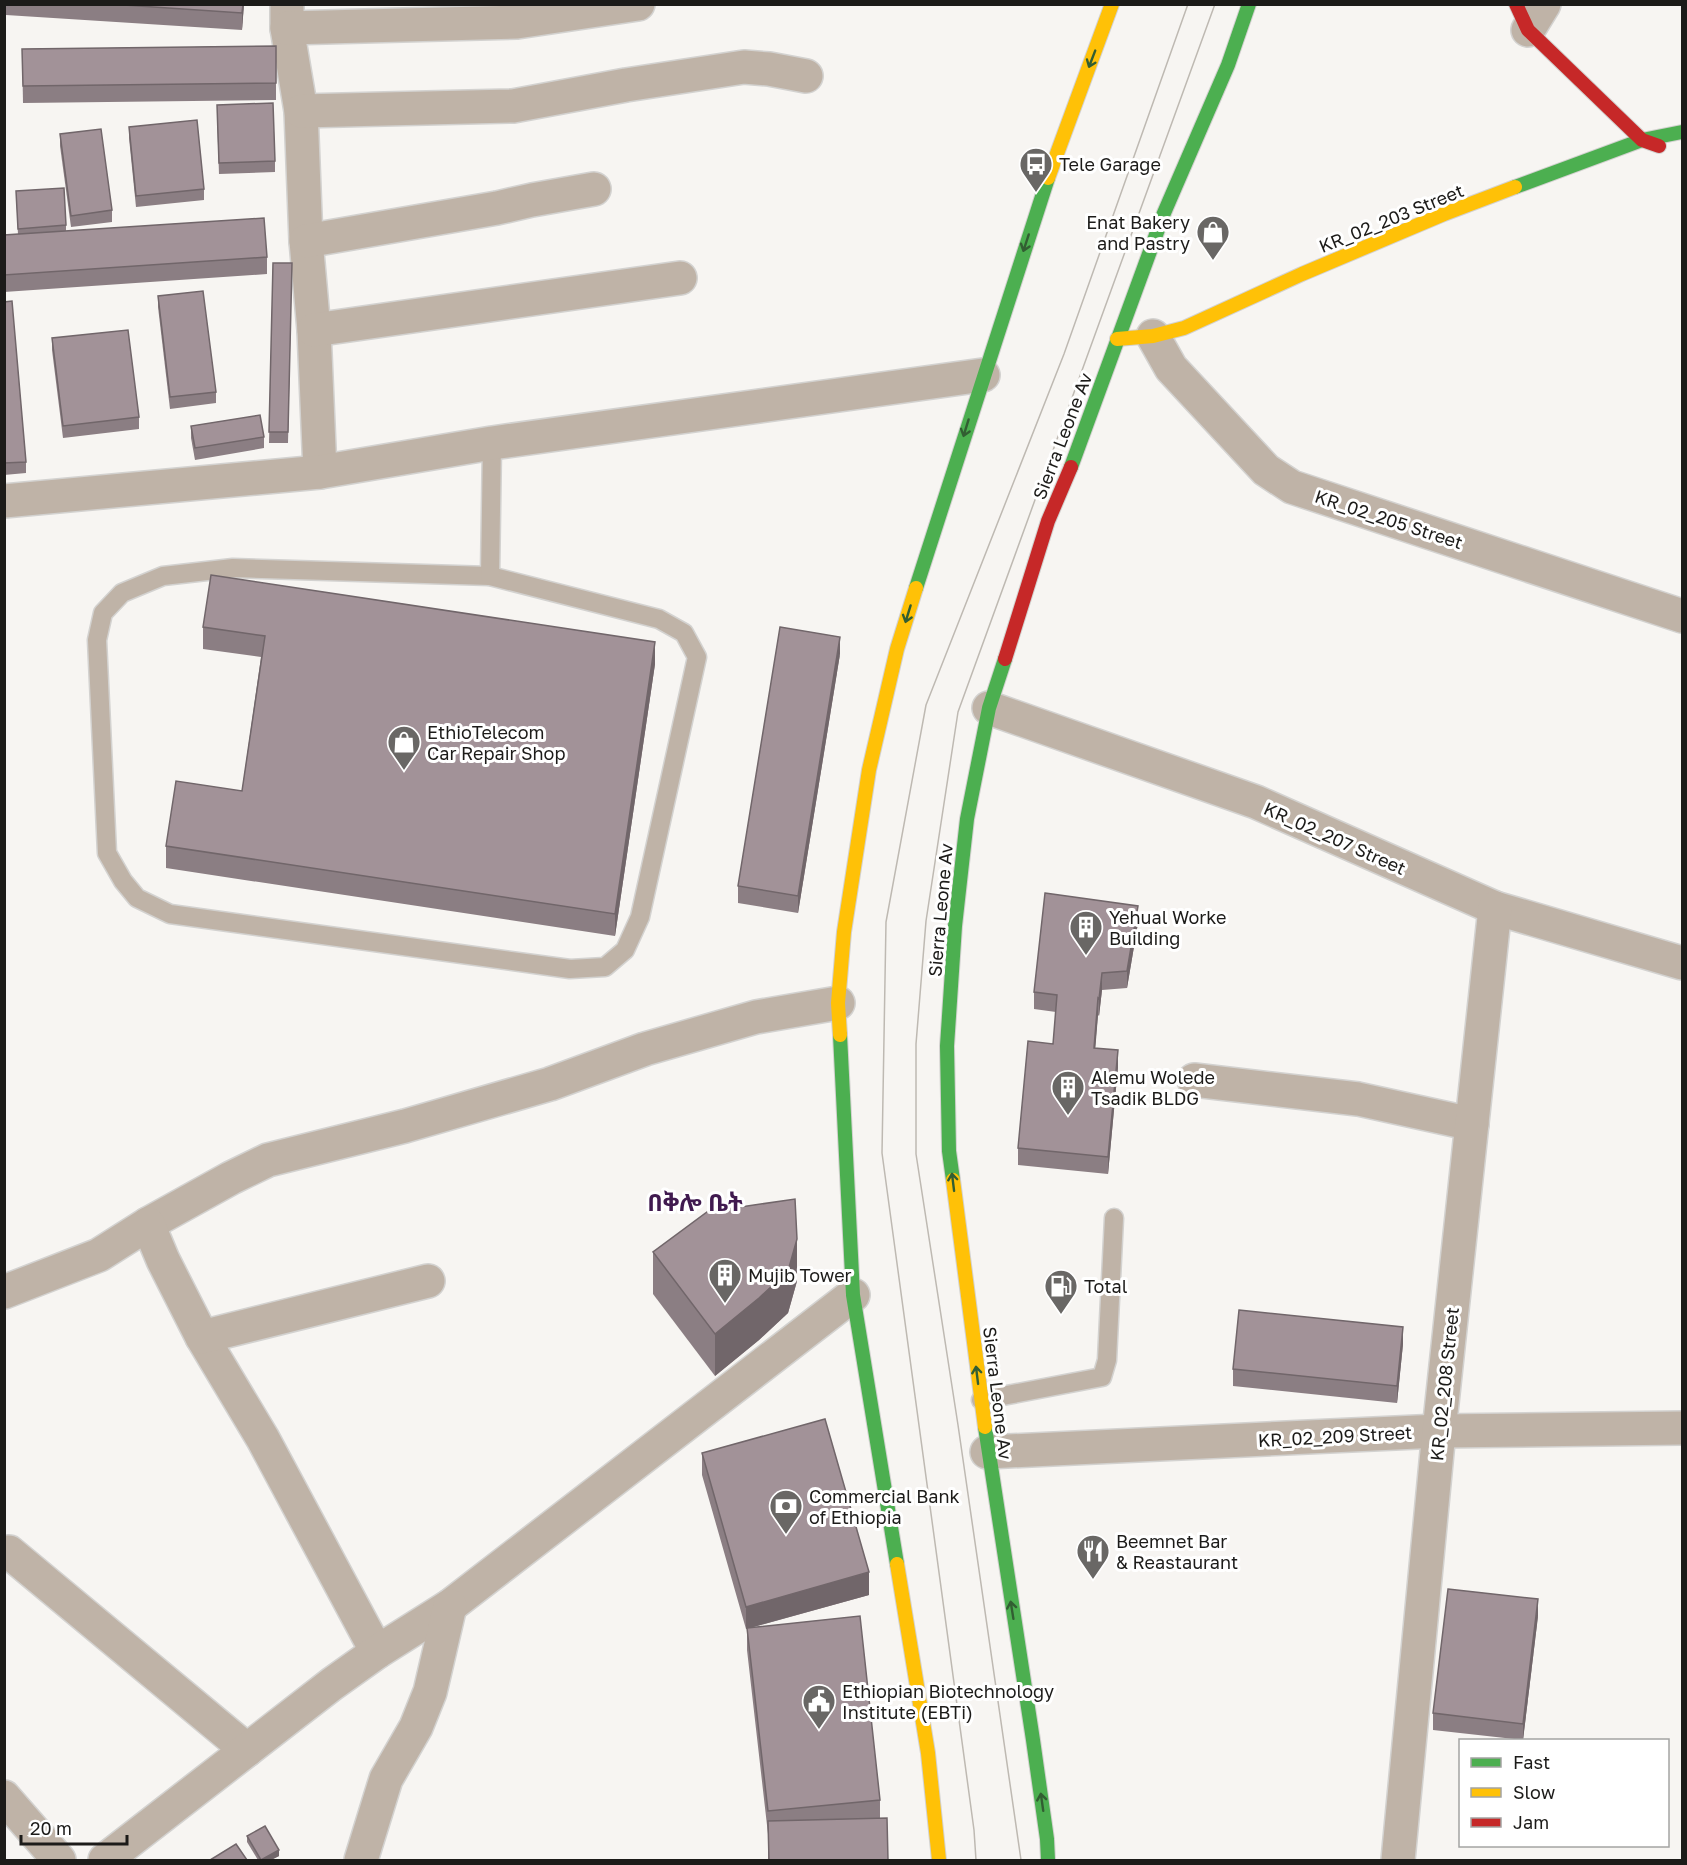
<svg xmlns="http://www.w3.org/2000/svg" width="1687" height="1865" font-family="'Golos Text','Noto Sans Ethiopic',sans-serif">
  <rect width="100%" height="100%" fill="#f7f5f2"/>
  <g fill="none" stroke-linecap="round" stroke-linejoin="round">
    <defs>
      <g id="lane">
        <polygon points="233,568 490,576 659,619 684,633 697,657 640,917 625,950 605,967 570,969 170,914 137,898 123,881 107,853 97,640 103,613 122,593 163,576"/>
        <polyline points="490,576 492,443"/>
        <polyline points="981,1400 1102,1377 1107,1360 1114,1218"/>
      </g>
      <g id="street">
        <polyline points="287,4 287,28 301,111 306,241 314,330 320,472"/>
        <polyline points="287,28 517,22 638,4"/>
        <polyline points="1528,30 1544,4"/>
        <polyline points="301,111 513,106 626,85 744,67 769,69 806,76"/>
        <polyline points="306,241 497,208 532,200 594,189"/>
        <polyline points="314,330 680,278"/>
        <polyline points="1153,336 1171,368 1266,470 1292,487 1682,616"/>
        <polyline points="4,501 320,472 492,443 983,375"/>
        <polyline points="989,708 1256,802 1495,908 1682,963"/>
        <polyline points="1194,1080 1358,1099 1472,1124"/>
        <polyline points="148,1224 231,1178 268,1160 405,1126 550,1084 645,1049 756,1017 838,1003"/>
        <polyline points="4,1292 99,1255 148,1224 163,1260 202,1337 263,1439 377,1652"/>
        <polyline points="202,1337 428,1281"/>
        <polyline points="987,1452 1439,1431 1682,1428"/>
        <polyline points="9,1552 247,1750"/>
        <polyline points="4,1797 59,1860"/>
        <polyline points="105,1860 332,1684 377,1652 450,1606 853,1295"/>
        <polyline points="361,1860 386,1779 416,1727 430,1692 450,1606"/>
        <polyline points="1398,1860 1439,1431 1495,908"/>
      </g>
      <g id="fast">
        <polyline points="1515,187 1642,140 1682,132"/>
        <polyline points="1071,467 1164,213 1228,65 1249,4"/>
        <polyline points="916,588 1048,178"/>
        <polyline points="840,1035 853,1295 897,1564"/>
        <polyline points="953,1180 949,1151 947,1046 955,926 967,819 989,708 1005,659"/>
        <polyline points="985,1427 1033,1740 1047,1839 1048,1860"/>
      </g>
      <g id="slow">
        <polyline points="1048,178 1112,4"/>
        <polyline points="1117,339 1153,336 1184,328 1302,274 1444,214 1515,187"/>
        <polyline points="840,1035 838,1003 844,932 869,770 897,649 916,588"/>
        <polyline points="953,1180 985,1427"/>
        <polyline points="897,1564 928,1753 939,1860"/>
      </g>
      <g id="jam">
        <polyline points="1516,4 1528,30 1642,140 1659,146"/>
        <polyline points="1005,659 1048,521 1071,467"/>
      </g>
    </defs>
    <!-- lane casing -->
    <use href="#lane" stroke="#d3d2d0" stroke-width="21"/>
    <!-- street casing -->
    <use href="#street" stroke="#d3d2d0" stroke-width="36"/>
    <!-- fast casing -->
    <use href="#fast" stroke="#d3d2d0" stroke-width="16"/>
    <!-- slow casing -->
    <use href="#slow" stroke="#d3d2d0" stroke-width="16"/>
    <!-- jam casing -->
    <use href="#jam" stroke="#d3d2d0" stroke-width="16"/>
    <!-- lane -->
    <use href="#lane" stroke="#bfb3a7" stroke-width="18"/>
    <!-- street -->
    <use href="#street" stroke="#bfb3a7" stroke-width="33"/>
    <!-- fast -->
    <use href="#fast" stroke="#4caf50" stroke-width="14"/>
    <!-- slow -->
    <use href="#slow" stroke="#ffc107" stroke-width="14"/>
    <!-- jam -->
    <use href="#jam" stroke="#c62828" stroke-width="14"/>
    <!-- tram -->
    <g stroke="#beb9b2" stroke-width="1.5">
      <polyline points="976,1860 974,1830 882,1153 886,922 926,705 1064,354 1188,4"/>
      <polyline points="1021,1860 958,1425 916,1154 916,1044 926,921 958,712 1215,4"/>
    </g>
  </g>
  <!-- wall -->
  <g fill="#8b7e83">
    <polygon points="6,4 244,4 242,30 6,15"/>
    <polygon points="276,46 276,100 23,103 22,49"/>
    <polygon points="217,117 275,161 275,172 219,174"/>
    <polygon points="129,127 204,189 204,200 136,207 129,138"/>
    <polygon points="60,134 112,210 112,222 71,227 60,146"/>
    <polygon points="16,191 66,225 66,231 267,257 267,274 4,292 4,235 18,235"/>
    <polygon points="273,263 292,263 288,443 269,443"/>
    <polygon points="158,296 216,392 216,403 170,409 158,307"/>
    <polygon points="4,302 26,462 26,473 4,475"/>
    <polygon points="52,338 139,417 139,429 63,438 52,350"/>
    <polygon points="191,426 264,437 264,448 195,460 191,438"/>
    <polygon points="203,627 655,664 615,936 166,868 166,846 242,791 261,657 203,649"/>
    <polygon points="840,654 798,913 738,903 738,886"/>
    <polygon points="1138,923 1127,988 1102,990 1099,1016 1098,1015 1095,1048 1118,1067 1108,1174 1018,1165 1018,1148 1053,1044 1056,1012 1034,1009 1034,992"/>
    <polygon points="653,1252 797,1281 788,1313 759,1340 715,1376 653,1294"/>
    <polygon points="1403,1344 1397,1403 1233,1386 1233,1369"/>
    <polygon points="702,1453 869,1595 750,1628 880,1800 880,1818 888,1860 768,1860 768,1834 747,1650 747,1628 746,1629 702,1475"/>
    <polygon points="1538,1616 1523,1740 1433,1730 1433,1713"/>
    <polygon points="247,1836 279,1856 271,1860 258,1860 247,1842"/>
  </g>
  <!-- shaded-wall -->
  <g fill="#71666a">
    <polygon points="243,4 244,4 242,30 242,13"/>
    <polygon points="840,637 840,654 798,913 798,896"/>
    <polygon points="655,642 655,664 615,936 615,914"/>
    <polygon points="1138,906 1138,923 1127,988 1127,971"/>
    <polygon points="1102,973 1102,990 1099,1016 1099,999"/>
    <polygon points="1098,998 1098,1015 1094,1065 1094,1048"/>
    <polygon points="1118,1050 1118,1067 1108,1174 1108,1157"/>
    <polygon points="797,1239 797,1281 788,1313 759,1340 715,1376 715,1334"/>
    <polygon points="1403,1327 1403,1344 1397,1403 1397,1386"/>
    <polygon points="869,1572 869,1595 746,1629 746,1607"/>
    <polygon points="1538,1599 1538,1616 1523,1740 1523,1724"/>
    <polygon points="279,1850 279,1856 271,1860 261,1860"/>
  </g>
  <!-- building -->
  <g fill="#a29298" stroke="#71666a" stroke-width="1.5">
    <polygon points="109,4 243,4 242,13"/>
    <polygon points="276,46 276,83 23,86 22,49"/>
    <polygon points="273,103 275,161 219,163 217,105"/>
    <polygon points="197,120 204,189 136,196 129,127"/>
    <polygon points="101,129 112,210 71,216 60,134"/>
    <polygon points="64,188 66,225 18,229 16,191"/>
    <polygon points="264,218 267,257 4,275 4,235"/>
    <polygon points="273,263 292,263 288,432 269,432"/>
    <polygon points="203,291 216,392 170,397 158,296"/>
    <polygon points="12,301 26,462 4,463 4,302"/>
    <polygon points="128,330 139,417 63,426 52,338"/>
    <polygon points="260,415 264,437 195,448 191,426"/>
    <polygon points="211,575 655,642 615,914 166,846 176,781 242,791 265,636 203,627"/>
    <polygon points="780,627 840,637 798,896 738,886"/>
    <polygon points="1045,893 1138,906 1127,971 1102,973 1099,999 1098,998 1094,1048 1118,1050 1108,1157 1018,1148 1028,1041 1053,1044 1057,995 1034,992"/>
    <polygon points="795,1199 797,1239 788,1271 759,1298 715,1334 653,1252 707,1212"/>
    <polygon points="1239,1310 1403,1327 1397,1386 1233,1369"/>
    <polygon points="825,1419 869,1572 746,1607 702,1453"/>
    <polygon points="1448,1589 1538,1599 1523,1724 1433,1713"/>
    <polygon points="860,1616 880,1800 768,1811 747,1628"/>
    <polygon points="887,1818 888,1860 769,1860 768,1821"/>
    <polygon points="265,1826 279,1850 261,1860 247,1836"/>
    <polygon points="236,1844 247,1860 210,1860"/>
  </g>
  <!-- one-way arrows -->
  <defs><path id="oneway-shaft" d="M-6 0H5M1.5-3L5.5 0L1.5 3" fill="none" stroke-width="1.6" stroke-linecap="round" stroke-linejoin="round" transform="scale(1.5)"/></defs>
  <g stroke="#325e32">
    <use href="#oneway-shaft" transform="translate(1092 59) rotate(111)"/>
    <use href="#oneway-shaft" transform="translate(1026 243) rotate(108)"/>
    <use href="#oneway-shaft" transform="translate(966 428) rotate(107)"/>
    <use href="#oneway-shaft" transform="translate(908 614) rotate(107)"/>
    <use href="#oneway-shaft" transform="translate(953 1182) rotate(-97)"/>
    <use href="#oneway-shaft" transform="translate(977 1375) rotate(-97)"/>
    <use href="#oneway-shaft" transform="translate(1012 1610) rotate(-99)"/>
    <use href="#oneway-shaft" transform="translate(1042 1802) rotate(-98)"/>
  </g>
  <!-- icons -->
  <defs>
    <symbol id="bus-pin" viewBox="-11 -11 22 30"><path d="M0 17L-7.5 6A9.5 9.5 0 1 1 7.5 6Z" fill="#696765" stroke="#fff"/><path d="M-5-6H5V4H4V6H2V4H-2V6H-4V4H-5ZM-3.5-4V0h7V-4ZM-3.5 1.2v1.5H-2V1.2ZM2 1.2v1.5H3.5V1.2Z" fill="#fff"/></symbol>
    <symbol id="shop-pin" viewBox="-11 -11 22 30"><path d="M0 17L-7.5 6A9.5 9.5 0 1 1 7.5 6Z" fill="#696765" stroke="#fff"/><path d="M-5-2.5h2.3a2.7 3.5 0 0 1 5.4 0H5L5.5 6h-11ZM-1.5-2.5h3a1.5 2.3 0 0 0-3 0Z" fill="#fff"/></symbol>
    <symbol id="building-pin" viewBox="-11 -11 22 30"><path d="M0 17L-7.5 6A9.5 9.5 0 1 1 7.5 6Z" fill="#696765" stroke="#fff"/><path d="M-4-6H4V6H1V3H-1V6H-4ZM-2.5-4.3h1.7v1.8h-1.7ZM.8-4.3h1.7v1.8H.8ZM-2.5-1h1.7V.8h-1.7ZM.8-1h1.7V.8H.8Z" fill="#fff"/></symbol>
    <symbol id="fuel-pin" viewBox="-11 -11 22 30"><path d="M0 17L-7.5 6A9.5 9.5 0 1 1 7.5 6Z" fill="#696765" stroke="#fff"/><path d="M-5.5-6h7V0h2V4h1.3V-2.5L3-4.5l.8-.8L6-3V5H2.5V1h-1V6h-7ZM-4.2-4.7v3.2H.2V-4.7Z" fill="#fff"/></symbol>
    <symbol id="bank-pin" viewBox="-11 -11 22 30"><path d="M0 17L-7.5 6A9.5 9.5 0 1 1 7.5 6Z" fill="#696765" stroke="#fff"/><path d="M-6-4H6V4H-6ZM0-2.3a2.3 2.3 0 1 0 0 4.6a2.3 2.3 0 1 0 0-4.6Z" fill="#fff"/></symbol>
    <symbol id="restaurant-pin" viewBox="-11 -11 22 30"><path d="M0 17L-7.5 6A9.5 9.5 0 1 1 7.5 6Z" fill="#696765" stroke="#fff"/><path d="M-5-6h1v4h1v-4h1v4h1v-4h1v5L-1.5 .5V6h-2V.5L-5-1ZM5-6V6H3V1.5H1.5Q1.5-4 5-6Z" fill="#fff"/></symbol>
    <symbol id="civic-pin" viewBox="-11 -11 22 30"><path d="M0 17L-7.5 6A9.5 9.5 0 1 1 7.5 6Z" fill="#696765" stroke="#fff"/><path d="M-.6-6.5H3V-4.5H.6V-3L4-1V1h2V6H-6V1h2V-1L-.6-3ZM-1.2 2.5V6h2.4V2.5Z" fill="#fff"/></symbol>
  </defs>
  <g fill-rule="evenodd">
    <use href="#bus-pin" x="1017" y="145" width="38" height="52"/>
    <use href="#shop-pin" x="1194" y="213" width="38" height="52"/>
    <use href="#shop-pin" x="385" y="723" width="38" height="52"/>
    <use href="#building-pin" x="1067" y="908" width="38" height="52"/>
    <use href="#building-pin" x="1049" y="1068" width="38" height="52"/>
    <use href="#building-pin" x="706" y="1256" width="38" height="52"/>
    <use href="#fuel-pin" x="1042" y="1267" width="38" height="52"/>
    <use href="#bank-pin" x="767" y="1487" width="38" height="52"/>
    <use href="#restaurant-pin" x="1074" y="1532" width="38" height="52"/>
    <use href="#civic-pin" x="800" y="1682" width="38" height="52"/>
  </g>
  <g text-anchor="middle" dominant-baseline="central" stroke-width="6" stroke-linejoin="round" paint-order="stroke">
    <!-- poi labels -->
    <g font-size="18" fill="#1c1b19" stroke="#fff" text-anchor="start">
      <text x="1059" y="164">Tele Garage</text>
      <text x="1190" y="222" text-anchor="end">Enat Bakery<tspan x="1190" dy="21">and Pastry</tspan></text>
      <text x="427" y="732">EthioTelecom<tspan x="427" dy="21">Car Repair Shop</tspan></text>
      <text x="1109" y="917">Yehual Worke<tspan x="1109" dy="21">Building</tspan></text>
      <text x="1091" y="1077">Alemu Wolede<tspan x="1091" dy="21">Tsadik BLDG</tspan></text>
      <text x="748" y="1275">Mujib Tower</text>
      <text x="1084" y="1286">Total</text>
      <text x="809" y="1496">Commercial Bank<tspan x="809" dy="21">of Ethiopia</tspan></text>
      <text x="1116" y="1541">Beemnet Bar<tspan x="1116" dy="21">&amp; Reastaurant</tspan></text>
      <text x="842" y="1691">Ethiopian Biotechnology<tspan x="842" dy="21">Institute (EBTi)</tspan></text>
    </g>
    <!-- street labels -->
    <g font-size="18" fill="#1c1b19" stroke="#fff">
      <text transform="translate(1391 218) rotate(-22)">KR_02_203 Street</text>
      <text transform="translate(1062 436) rotate(-69)">Sierra Leone Av</text>
      <text transform="translate(1389 519) rotate(18)">KR_02_205 Street</text>
      <text transform="translate(1335 838) rotate(24)">KR_02_207 Street</text>
      <text transform="translate(940 910) rotate(-85)">Sierra Leone Av</text>
      <text transform="translate(1444 1384) rotate(-84)">KR_02_208 Street</text>
      <text transform="translate(998 1393) rotate(83)">Sierra Leone Av</text>
      <text transform="translate(1335 1436) rotate(-3)">KR_02_209 Street</text>
    </g>
    <!-- district labels -->
    <g font-size="24" font-weight="bold" fill="#401a4f" stroke="#fff">
      <text x="695" y="1201">በቅሎ ቤት</text>
    </g>
  </g>
  <!-- border -->
  <rect width="1687" height="1865" fill="none" stroke="#1c1b19" stroke-width="12"/>
  <!-- legend -->
  <rect x="1459" y="1739" width="210" height="108" fill="#ffffff" stroke="#a4a4a3" stroke-width="1.5"/>
  <rect x="1471" y="1758" width="30" height="9" fill="#4caf50" stroke="#a4a4a3" stroke-width="1.5"/>
  <text x="1513" y="1769" font-size="18" fill="#1c1b19">Fast</text>
  <rect x="1471" y="1788" width="30" height="9" fill="#ffc107" stroke="#a4a4a3" stroke-width="1.5"/>
  <text x="1513" y="1799" font-size="18" fill="#1c1b19">Slow</text>
  <rect x="1471" y="1818" width="30" height="9" fill="#c62828" stroke="#a4a4a3" stroke-width="1.5"/>
  <text x="1513" y="1829" font-size="18" fill="#1c1b19">Jam</text>
  <!-- scale -->
  <path d="M21 1835v9h106v-9" fill="none" stroke="#1c1b19" stroke-width="3"/>
  <text x="30" y="1835" font-size="18" fill="#1c1b19" stroke="#ffffff" stroke-width="4.5" paint-order="stroke">20 m</text>
</svg>
